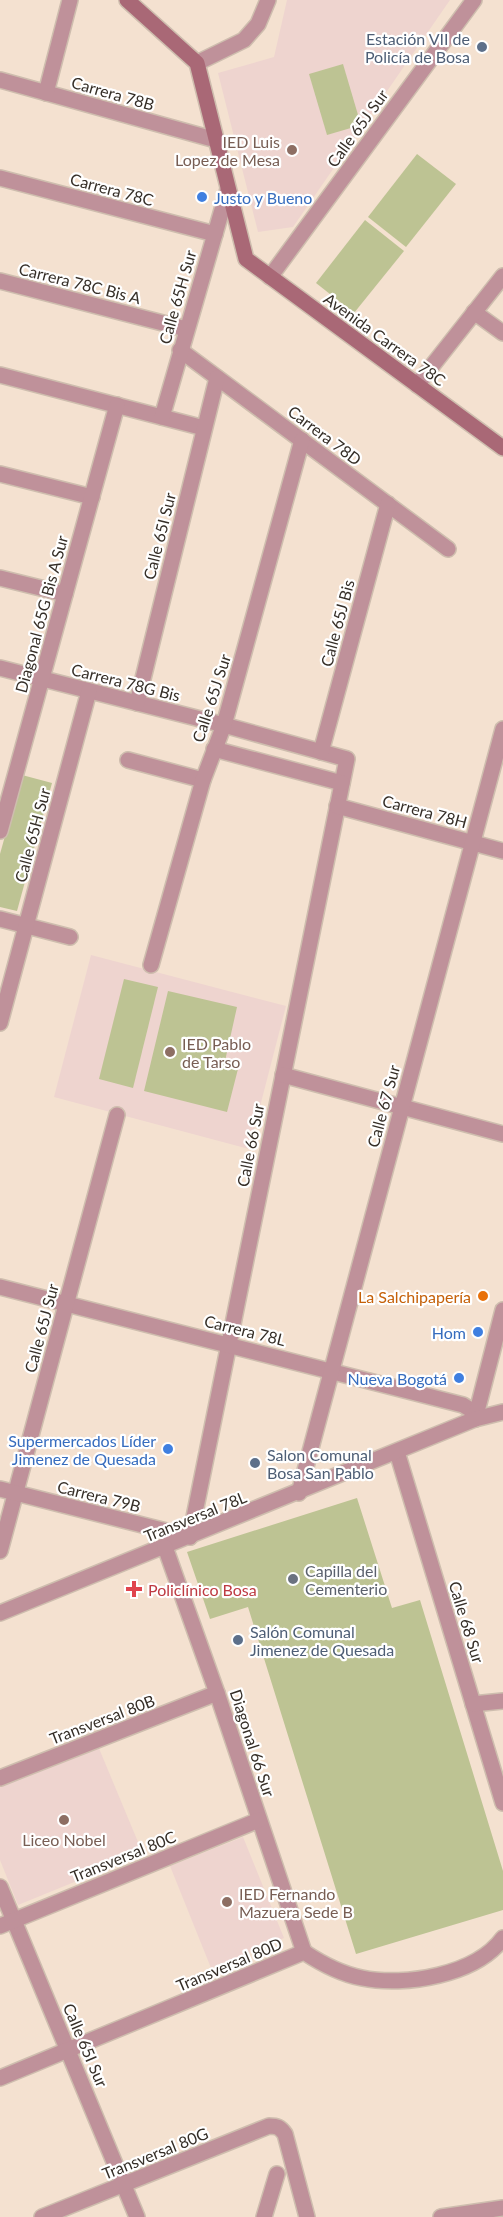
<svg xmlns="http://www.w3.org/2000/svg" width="503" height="2217" font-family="Lato,sans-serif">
  <rect width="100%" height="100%" fill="#f4e1d0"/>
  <!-- education -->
  <g fill="#eed4cf">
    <polygon points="287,0 450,0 293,227 258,232 218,73 274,57"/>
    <polygon points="91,955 286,1006 249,1149 54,1097"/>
    <polygon points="98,1746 143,1854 18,1905 0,1860 0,1786"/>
    <polygon points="243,1837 284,1938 211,1968 170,1866"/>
  </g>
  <!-- green -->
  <g fill="#bdc393">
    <polygon points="343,64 361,125 327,135 309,74"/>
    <polygon points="417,154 456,184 406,247 368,217"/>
    <polygon points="365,220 404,251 354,313 316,283"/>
    <polygon points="22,775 52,783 17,911 0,907 0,854"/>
    <polygon points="124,979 158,987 133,1088 99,1079"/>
    <polygon points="168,991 237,1007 225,1061 239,1065 227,1112 144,1091"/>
    <polygon points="357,1498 392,1608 420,1600 503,1871 503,1910 356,1954 248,1607 210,1619 187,1552"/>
  </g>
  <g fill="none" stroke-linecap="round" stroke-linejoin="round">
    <defs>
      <g id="minor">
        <polyline points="197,63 244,40 258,24 268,0"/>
        <polyline points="0,80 216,140"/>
        <polyline points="46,93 70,0"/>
        <polyline points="0,178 215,234"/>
        <polyline points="270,277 474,0"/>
        <polyline points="0,281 186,329"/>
        <polyline points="474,312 503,333"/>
        <polyline points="180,350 448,549"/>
        <polyline points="0,375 204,428"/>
        <polyline points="417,385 503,276"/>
        <polyline points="162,417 228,189"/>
        <polyline points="0,474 92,497"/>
        <polyline points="0,578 65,594"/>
        <polyline points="0,668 224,725 347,759 190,1537"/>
        <polyline points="137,703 217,378"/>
        <polyline points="214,749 342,783"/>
        <polyline points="321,752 388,504"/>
        <polyline points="128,760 203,780"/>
        <polyline points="337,806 503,851"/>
        <polyline points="0,831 117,405"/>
        <polyline points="0,919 70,937"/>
        <polyline points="151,965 203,780 224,725 302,440"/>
        <polyline points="0,1023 89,691"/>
        <polyline points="283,1075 503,1134"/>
        <polyline points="0,1287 463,1405 471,1410 475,1419"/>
        <polyline points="397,1452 503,1803"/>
        <polyline points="299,1493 503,729"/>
        <polyline points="0,1551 117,1115"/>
        <polyline points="217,1693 304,1952"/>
        <polyline points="473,1704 503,1701"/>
        <polyline points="0,1887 137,2217"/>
        <polyline points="0,1926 259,1820"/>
        <path d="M0 2078 304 1952C322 1964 341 1974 362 1978 405 1987 476 1975 503 1938"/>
        <polyline points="264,2217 277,2174"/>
      </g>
      <g id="tertiary">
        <polyline points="475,1419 503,1310"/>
        <polyline points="0,1489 190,1537"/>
        <polyline points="0,1613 475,1419 503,1412"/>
        <polyline points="0,1778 217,1693 165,1547"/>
        <path d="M42 2217 269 2126C277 2126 280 2127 285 2134L307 2217"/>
        <polyline points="441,2217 503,2208"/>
      </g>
      <polyline id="secondary" points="127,0 197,63 246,259 503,448"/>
    </defs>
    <!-- minor casing -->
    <use href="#minor" stroke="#cebdae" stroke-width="18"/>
    <!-- tertiary casing -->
    <use href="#tertiary" stroke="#cebdae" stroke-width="18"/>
    <!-- secondary casing -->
    <use href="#secondary" stroke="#cebdae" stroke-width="18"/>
    <!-- minor -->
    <use href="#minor" stroke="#bf919a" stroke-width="15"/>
    <!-- tertiary -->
    <use href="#tertiary" stroke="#bf919a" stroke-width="15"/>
    <!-- secondary -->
    <use href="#secondary" stroke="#a96876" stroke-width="15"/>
  </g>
  <!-- markers -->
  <g fill="#5c6f8a" stroke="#fff" stroke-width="2">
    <circle cx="482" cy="47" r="6"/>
    <circle cx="255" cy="1463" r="6"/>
    <circle cx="238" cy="1640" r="6"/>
  </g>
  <g fill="#8d6e63" stroke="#fff" stroke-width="2">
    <circle cx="292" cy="150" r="6"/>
    <circle cx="170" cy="1052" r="6"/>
    <circle cx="64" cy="1820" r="6"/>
    <circle cx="227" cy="1902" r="6"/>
  </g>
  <g fill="#3f7fe0" stroke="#fff" stroke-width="2">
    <circle cx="202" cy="197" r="6"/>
    <circle cx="478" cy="1332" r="6"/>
    <circle cx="459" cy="1378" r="6"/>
    <circle cx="168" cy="1449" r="6"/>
  </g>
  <circle fill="#e8710a" stroke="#fff" stroke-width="2" cx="483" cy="1296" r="6"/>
  <circle fill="#6b7280" stroke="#fff" stroke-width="2" cx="293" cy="1579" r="6"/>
  <path fill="#e0444e" stroke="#fff" stroke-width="2" d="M131 1580h6v6h6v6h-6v6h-6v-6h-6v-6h6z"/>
  <g text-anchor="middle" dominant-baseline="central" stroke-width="4.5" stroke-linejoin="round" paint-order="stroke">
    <!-- service labels -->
    <g font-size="16" fill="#4e5e75" stroke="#fff" text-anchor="start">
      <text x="470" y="38" text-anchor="end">Estación VII de<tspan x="470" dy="18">Policía de Bosa</tspan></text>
      <text x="267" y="1454">Salon Comunal<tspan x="267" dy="18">Bosa San Pablo</tspan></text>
      <text x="250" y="1631">Salón Comunal<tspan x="250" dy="18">Jimenez de Quesada</tspan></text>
    </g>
    <!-- street labels -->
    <g font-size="16" fill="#352e27" stroke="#fff">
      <text transform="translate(113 93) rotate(16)">Carrera 78B</text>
      <text transform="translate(357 128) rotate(-54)">Calle 65J Sur</text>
      <text transform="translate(112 189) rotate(15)">Carrera 78C</text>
      <text transform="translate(80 283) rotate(14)">Carrera 78C Bis A</text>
      <text transform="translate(177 297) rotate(-74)">Calle 65H Sur</text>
      <text transform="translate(385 339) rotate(36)">Avenida Carrera 78C</text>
      <text transform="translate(325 435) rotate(37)">Carrera 78D</text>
      <text transform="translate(159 536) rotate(-76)">Calle 65I Sur</text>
      <text transform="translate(41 614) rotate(-75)">Diagonal 65G Bis A Sur</text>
      <text transform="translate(337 623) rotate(-75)">Calle 65J Bis</text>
      <text transform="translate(126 682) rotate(14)">Carrera 78G Bis</text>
      <text transform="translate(211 698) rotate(-72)">Calle 65J Sur</text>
      <text transform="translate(425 811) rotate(15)">Carrera 78H</text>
      <text transform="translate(32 835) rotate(-75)">Calle 65H Sur</text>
      <text transform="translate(383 1106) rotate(-75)">Calle 67 Sur</text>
      <text transform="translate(250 1145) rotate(-79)">Calle 66 Sur</text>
      <text transform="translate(41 1328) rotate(-75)">Calle 65J Sur</text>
      <text transform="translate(245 1330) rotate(14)">Carrera 78L</text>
      <text transform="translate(99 1496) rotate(14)">Carrera 79B</text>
      <text transform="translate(195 1516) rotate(-22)">Transversal 78L</text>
      <text transform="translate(467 1622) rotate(73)">Calle 68 Sur</text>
      <text transform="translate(102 1719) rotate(-21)">Transversal 80B</text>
      <text transform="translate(253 1743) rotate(72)">Diagonal 66 Sur</text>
      <text transform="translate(123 1856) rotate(-22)">Transversal 80C</text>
      <text transform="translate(229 1964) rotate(-23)">Transversal 80D</text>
      <text transform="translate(86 2045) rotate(67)">Calle 65I Sur</text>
      <text transform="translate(155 2153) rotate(-22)">Transversal 80G</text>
    </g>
    <!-- education labels -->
    <g font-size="16" fill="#785e54" stroke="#fff" text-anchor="start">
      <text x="280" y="141" text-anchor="end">IED Luis<tspan x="280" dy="18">Lopez de Mesa</tspan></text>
      <text x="182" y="1043">IED Pablo<tspan x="182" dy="18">de Tarso</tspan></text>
      <text x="64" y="1839" text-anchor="middle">Liceo Nobel</text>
      <text x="239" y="1893">IED Fernando<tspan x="239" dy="18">Mazuera Sede B</tspan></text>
    </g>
    <!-- shop labels -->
    <g font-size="16" fill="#366cbe" stroke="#fff" text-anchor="end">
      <text x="214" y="197" text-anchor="start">Justo y Bueno</text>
      <text x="466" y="1332">Hom</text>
      <text x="447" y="1378">Nueva Bogotá</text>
      <text x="156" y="1440">Supermercados Líder<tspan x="156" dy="18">Jimenez de Quesada</tspan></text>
    </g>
    <!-- food labels -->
    <g font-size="16" fill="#c56008" stroke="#fff" text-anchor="end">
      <text x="471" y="1296">La Salchipapería</text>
    </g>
    <!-- worship labels -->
    <g font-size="16" fill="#5b616d" stroke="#fff" text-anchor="start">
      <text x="305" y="1570">Capilla del<tspan x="305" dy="18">Cementerio</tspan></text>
    </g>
    <!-- health labels -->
    <g font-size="16" fill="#be3a42" stroke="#fff" text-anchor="start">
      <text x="148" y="1589">Policlínico Bosa</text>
    </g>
  </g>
</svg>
